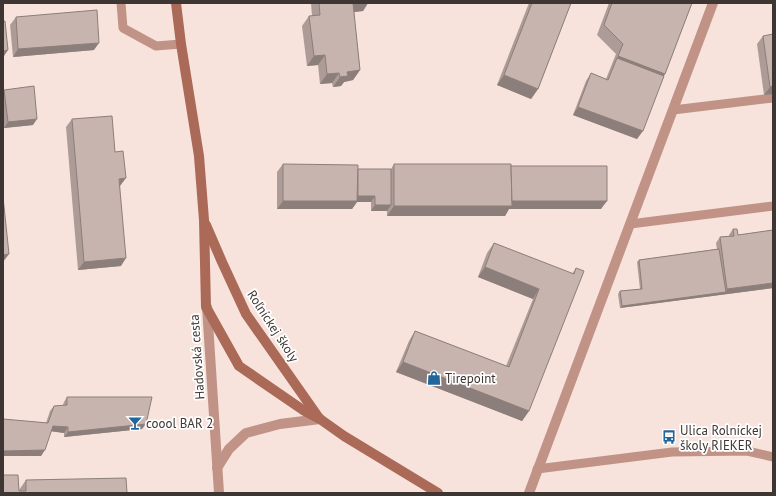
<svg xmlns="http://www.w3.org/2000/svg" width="776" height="496" font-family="'PT Sans',sans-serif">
  <rect width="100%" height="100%" fill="#f7e2dc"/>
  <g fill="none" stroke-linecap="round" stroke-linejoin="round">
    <!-- service -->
    <g stroke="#c09386" stroke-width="9">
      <polyline points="121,3 123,28 156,46 181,44"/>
      <polyline points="673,110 773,98"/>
      <polyline points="630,224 773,206"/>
      <polyline points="537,469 672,452 747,451 773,457"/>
    </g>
    <!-- minor -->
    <g stroke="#c09386" stroke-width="10">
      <polyline points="207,307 219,493"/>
      <polyline points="217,468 229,449 246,433 280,424 320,419"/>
      <polyline points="529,493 713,3"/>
    </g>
    <!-- secondary -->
    <g stroke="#aa6a57" stroke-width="10">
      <polyline points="176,3 181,44 199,156 204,220 206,307 239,366 303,410 320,419 344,436 438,493"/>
      <polyline points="206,225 222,262 246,314 319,418"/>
    </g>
  </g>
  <!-- wall -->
  <g fill="#ac9b96">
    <polygon points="311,3 368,3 363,11 354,12 360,70 353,80 344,82 341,86 333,87 332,83 320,84 318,65 307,66 302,26 309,16 312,16"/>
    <polygon points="529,3 571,3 538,89 531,99 497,85"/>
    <polygon points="609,3 692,3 664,76 637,139 573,115 586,81 591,73 606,79 616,54 597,35"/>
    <polygon points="16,17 94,50 13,57 10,25"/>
    <polygon points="763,36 773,94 764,95 757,44"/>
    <polygon points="4,90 33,125 4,128 3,122 3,91"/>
    <polygon points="72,119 115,152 120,186 121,266 78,270 66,127"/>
    <polygon points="283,164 358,169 391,169 394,164 511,166 601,209 509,209 505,216 387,216 387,211 371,211 371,202 357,202 352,209 277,209 277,172"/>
    <polygon points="733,229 738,235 773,230 773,288 620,308 618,294 620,291 640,289 637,262 639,260 717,249 716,243 720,237 729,236 729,235"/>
    <polygon points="494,243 572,274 576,268 529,411 522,421 396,372 409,341 415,331 506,366 533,299 478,277 487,253"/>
    <polygon points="67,397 142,429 64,437 64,433 51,431 41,456 3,456 3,419 46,423 50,411 54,406 63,405 64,402"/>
    <polygon points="26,480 127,493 3,493 19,490"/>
  </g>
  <!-- shaded-wall -->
  <g fill="#8c7e7a">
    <polygon points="353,3 368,3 363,11 346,13"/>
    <polygon points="99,43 94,50 13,57 18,49"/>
    <polygon points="8,50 4,56 3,56 3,51"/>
    <polygon points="325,55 318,65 307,66 314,56"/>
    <polygon points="618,56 665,74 658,84 617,58"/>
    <polygon points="360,70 353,80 344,82 341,86 333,87 340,77 347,72"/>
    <polygon points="339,73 332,83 320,84 327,74"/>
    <polygon points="504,75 538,89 531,99 497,85"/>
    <polygon points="773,86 773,94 764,95 770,87"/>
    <polygon points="578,107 643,131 637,139 573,115"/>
    <polygon points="37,119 33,125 4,128 8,122"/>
    <polygon points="126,178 120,186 119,179"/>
    <polygon points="356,196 375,196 371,202 357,202 352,209 277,209 283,201"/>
    <polygon points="510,201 607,201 601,209 509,209 505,216 387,216 394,206"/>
    <polygon points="375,205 391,205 387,211 371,211"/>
    <polygon points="9,254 3,262 3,255"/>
    <polygon points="126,258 121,266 78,270 84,262"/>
    <polygon points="485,267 539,289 533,299 478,277"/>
    <polygon points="773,283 773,288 620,308 622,306 726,292 727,289"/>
    <polygon points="403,362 529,411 522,421 396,372"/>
    <polygon points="146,424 142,429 64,437 68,432"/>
    <polygon points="53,426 68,427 64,433 49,431"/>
    <polygon points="45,450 41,456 3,456 3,451"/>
  </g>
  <!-- building -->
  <g fill="#c8b4ae" stroke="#8c7e7a">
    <polygon points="319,3 353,3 360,70 347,72 348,76 340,77 339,73 327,74 325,55 314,56 309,16 320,15"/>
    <polygon points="532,3 571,3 538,89 504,75"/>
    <polygon points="612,3 692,3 665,74 618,56 623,44 604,25"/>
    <polygon points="97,10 99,43 18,49 16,17"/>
    <polygon points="3,21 5,21 8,50 3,51"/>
    <polygon points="773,34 773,86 770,87 763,36"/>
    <polygon points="617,58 664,76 643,131 578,107 591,73 608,80"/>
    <polygon points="34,86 37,119 8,122 4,90"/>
    <polygon points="112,116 115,152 123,151 126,178 119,179 126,258 84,262 72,119"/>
    <polygon points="283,164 358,165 357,201 283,201"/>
    <polygon points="394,164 511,164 512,206 394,206"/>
    <polygon points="511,166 607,166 607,201 512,201"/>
    <polygon points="358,169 391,169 391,205 375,205 375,196 358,196"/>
    <polygon points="3,197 9,254 3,255"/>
    <polygon points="733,229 737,229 738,235 773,230 773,283 727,289 720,237 734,236"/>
    <polygon points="494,243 574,274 576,268 584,271 529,411 403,362 415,331 509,367 539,289 485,267"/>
    <polygon points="719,249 726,292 622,306 620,291 642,289 639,260"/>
    <polygon points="67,397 152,397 146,424 68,432 68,427 53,426 45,450 3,451 3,419 48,423 54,406 67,405"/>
    <polygon points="3,475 18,475 19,491 26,491 26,480 126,478 127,493 3,493"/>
  </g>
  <!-- icons -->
  <defs>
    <symbol id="shop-bare" viewBox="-9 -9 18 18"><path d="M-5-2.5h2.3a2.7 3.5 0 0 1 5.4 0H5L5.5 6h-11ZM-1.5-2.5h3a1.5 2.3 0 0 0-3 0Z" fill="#23669b" stroke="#fff" stroke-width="2.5" paint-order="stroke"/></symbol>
    <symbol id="bar-bare" viewBox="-9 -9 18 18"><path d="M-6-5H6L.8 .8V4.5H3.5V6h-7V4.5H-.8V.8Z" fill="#23669b" stroke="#fff" stroke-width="2.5" paint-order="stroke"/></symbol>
    <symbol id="bus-bare" viewBox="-9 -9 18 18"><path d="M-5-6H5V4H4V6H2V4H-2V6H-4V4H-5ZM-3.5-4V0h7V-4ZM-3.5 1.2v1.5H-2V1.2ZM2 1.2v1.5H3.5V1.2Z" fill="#23669b" stroke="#fff" stroke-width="2.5" paint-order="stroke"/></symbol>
  </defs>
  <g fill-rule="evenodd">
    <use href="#shop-bare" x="424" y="368" width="20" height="20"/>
    <use href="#bar-bare" x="125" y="413" width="20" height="20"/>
    <use href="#bus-bare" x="659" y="427" width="20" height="20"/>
  </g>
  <g text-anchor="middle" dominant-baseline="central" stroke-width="3.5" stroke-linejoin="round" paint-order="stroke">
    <!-- street labels -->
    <g font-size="13" fill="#3e3633" stroke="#fff">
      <text transform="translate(273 326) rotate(57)">Roľníckej školy</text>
      <text transform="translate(197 357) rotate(-94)">Hadovská cesta</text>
    </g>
    <!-- poi labels -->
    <g font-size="13" fill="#3e3633" stroke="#fff" text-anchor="start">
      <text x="445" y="378">Tirepoint</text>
      <text x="146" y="423">coool BAR 2</text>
      <text x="680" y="430">Ulica Rolníckej<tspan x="680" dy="15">školy RIEKER</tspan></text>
    </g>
  </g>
  <!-- border -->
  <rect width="776" height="496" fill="none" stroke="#3e3633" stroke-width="8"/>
</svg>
